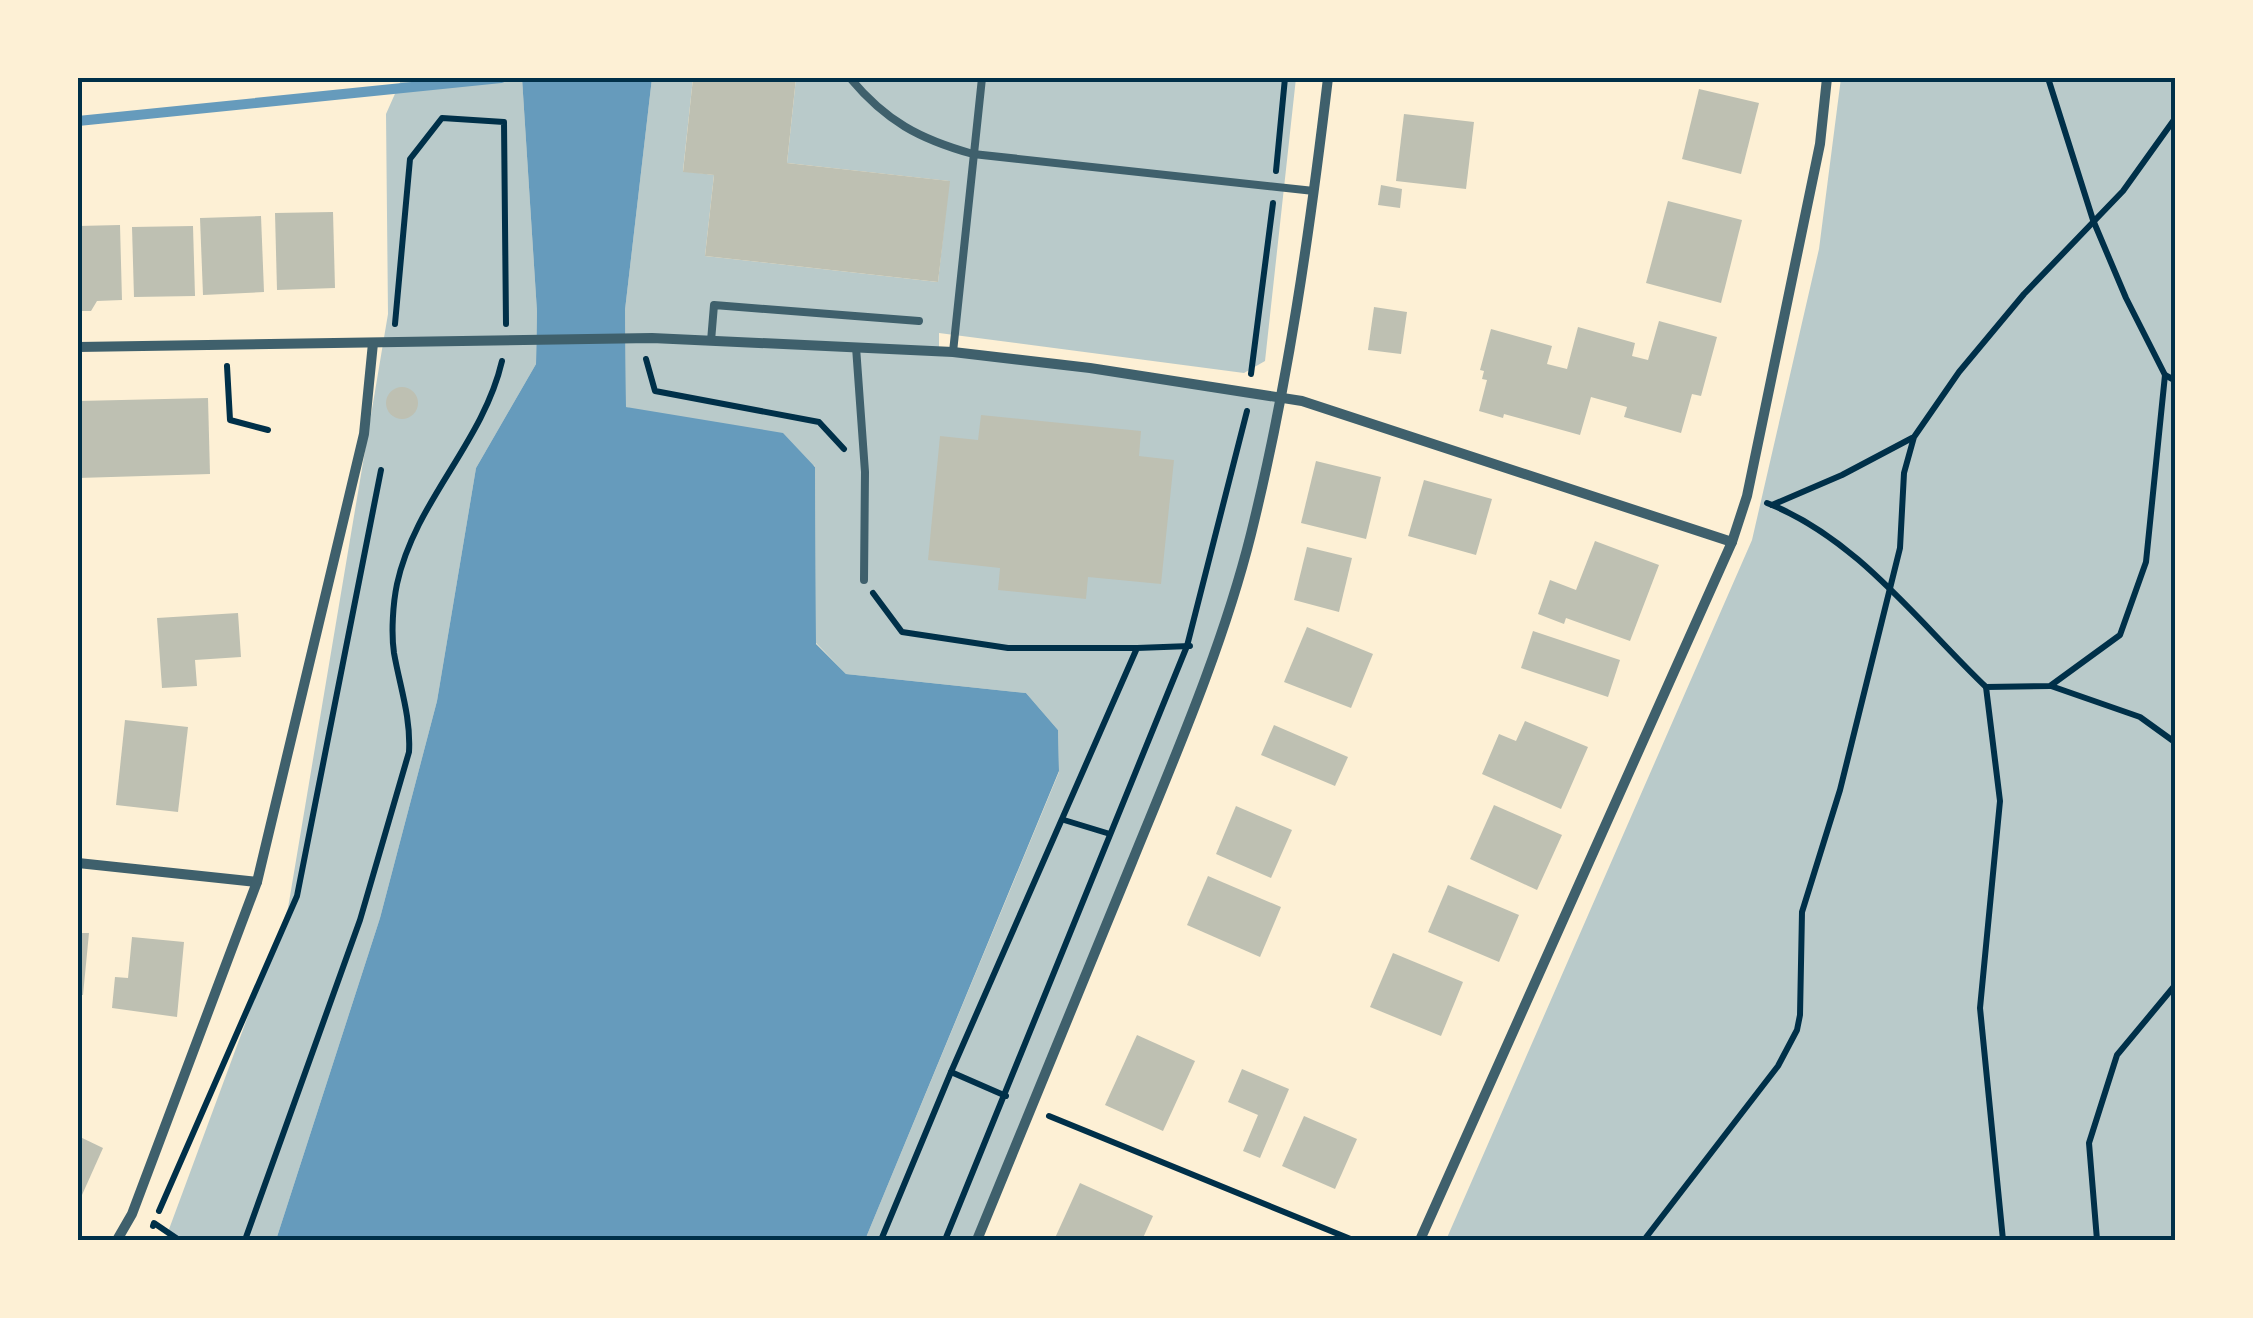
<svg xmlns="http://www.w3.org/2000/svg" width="2253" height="1318" font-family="Ubuntu,sans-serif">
  <rect width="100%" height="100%" fill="#fdf0d5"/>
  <!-- green -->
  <g fill="#b9caca">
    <polygon points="402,78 522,78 537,312 536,364 476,468 437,701 380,918 276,1240 165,1240 288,908 388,314 386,114"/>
    <polygon points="652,78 693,78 683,171 714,175 705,256 938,282 949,181 787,163 796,78 1296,78 1265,361 1244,373 939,333 939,351 1280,396 1251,535 1217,646 977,1240 865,1240 1059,772 1058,730 1026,693 846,674 816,643 815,466 626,407 625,310"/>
    <polygon points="1841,78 2175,78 2175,1240 1446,1240 1752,540 1819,249"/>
  </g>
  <!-- water -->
  <polygon fill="#669bbc" points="522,78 652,78 625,310 626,407 783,433 815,467 816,644 846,674 1026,693 1058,730 1059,771 865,1240 276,1240 380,918 437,701 476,468 536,364 537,312"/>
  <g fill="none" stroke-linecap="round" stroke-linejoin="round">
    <!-- stream -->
    <polyline stroke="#669bbc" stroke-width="10" points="78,121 501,78"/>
  </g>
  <!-- building -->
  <g fill="#bec0b2">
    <polygon points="693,78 796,78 787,163 950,181 938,282 705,256 714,175 683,172"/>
    <polygon points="1699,89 1759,103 1741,174 1682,159"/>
    <polygon points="1404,114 1474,122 1466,189 1396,181"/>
    <polygon points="1381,185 1402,189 1400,208 1378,205"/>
    <polygon points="1668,201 1742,220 1721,303 1646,283"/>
    <polygon points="333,212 335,288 277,290 275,213"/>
    <polygon points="261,216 264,292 203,295 200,218"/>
    <polygon points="120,225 122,300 97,301 91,311 79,311 78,226"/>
    <polygon points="193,226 195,296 134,297 132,227"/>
    <polygon points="1374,307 1407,312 1401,354 1368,350"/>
    <polygon points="1659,321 1717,337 1701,396 1692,394 1681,433 1624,417 1627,407 1591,397 1580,435 1504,414 1503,418 1479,411 1487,380 1482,379 1484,371 1480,370 1491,329 1552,346 1547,364 1567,369 1578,327 1635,343 1632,356 1648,360"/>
    <circle cx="402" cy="403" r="16"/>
    <polygon points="208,398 210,474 78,478 78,401"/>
    <polygon points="981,415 1141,431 1139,456 1174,460 1161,584 1088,577 1086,599 998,590 1000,568 928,560 940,436 978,440"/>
    <polygon points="1316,461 1381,477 1366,539 1301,523"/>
    <polygon points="1424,480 1492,499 1476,555 1408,536"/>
    <polygon points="1595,541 1659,565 1630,641 1566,618 1564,624 1538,614 1550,580 1576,590"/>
    <polygon points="1307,547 1352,558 1339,612 1294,600"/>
    <polygon points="238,613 241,657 195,660 197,686 162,688 157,618"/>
    <polygon points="1307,627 1373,654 1351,708 1284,682"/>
    <polygon points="1533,631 1620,660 1608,697 1521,668"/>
    <polygon points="125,720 188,727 178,812 116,805"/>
    <polygon points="1525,721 1588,747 1561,809 1482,774 1499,734 1516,741"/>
    <polygon points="1274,725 1348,757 1335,786 1261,755"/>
    <polygon points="1494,805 1562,835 1537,890 1470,859"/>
    <polygon points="1236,806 1292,830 1271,878 1216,854"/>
    <polygon points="1208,876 1281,907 1260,957 1187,925"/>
    <polygon points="1448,885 1519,915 1499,962 1428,932"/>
    <polygon points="78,933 89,933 83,995 78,995"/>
    <polygon points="132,937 184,942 177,1017 112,1008 115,977 128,978"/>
    <polygon points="1393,953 1463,982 1441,1036 1370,1007"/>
    <polygon points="1137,1035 1195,1061 1163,1131 1105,1105"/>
    <polygon points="1242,1069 1289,1089 1260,1158 1243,1151 1258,1115 1228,1102"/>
    <polygon points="1304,1116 1357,1139 1335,1189 1282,1166"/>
    <polygon points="78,1136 103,1148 82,1195 78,1193"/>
    <polygon points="1080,1183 1153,1216 1142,1240 1061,1240 1055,1238"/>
  </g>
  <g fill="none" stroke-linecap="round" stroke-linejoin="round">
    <!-- path -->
    <g stroke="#003049" stroke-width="6">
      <polyline points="1276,171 1285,78"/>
      <polyline points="395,324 410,159 442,118 504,122 506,324"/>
      <polyline points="646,359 655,391 819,422 844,449"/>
      <polyline points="227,366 230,420 268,430"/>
      <polyline points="1251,374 1273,203"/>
      <polyline points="2165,375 2176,381"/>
      <path d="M1767 503C1857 538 1918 622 1986 687"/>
      <polyline points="1772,505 1842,475 1912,438"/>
      <polyline points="873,593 902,632 1008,648 1137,648"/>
      <polyline points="2051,686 2140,717 2176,743"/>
      <polyline points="1064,820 1110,834"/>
      <polyline points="951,1072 1006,1096"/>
      <polyline points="1049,1116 1353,1240"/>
      <polyline points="159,1211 297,896 381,470"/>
      <polyline points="153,1226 154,1223 179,1240"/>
      <path d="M245 1240 360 920 409 752C411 717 400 687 394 653 391 633 393 603 397 584 415 501 483 443 502 361"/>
      <polyline points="881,1240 951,1072 1137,648 1190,646"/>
      <polyline points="945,1240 1187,646 1247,411"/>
      <polyline points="1644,1240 1778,1066 1797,1030 1800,1015 1802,912 1840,790 1900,548 1904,473 1914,437 1959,372 2024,294 2123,191 2176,117"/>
      <polyline points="2003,1240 1980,1008 2000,801 1986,687 2050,686 2120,635 2146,562 2165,375 2126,298 2093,220 2048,78"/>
      <polyline points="2097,1240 2089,1143 2117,1055 2176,984"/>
    </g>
    <!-- service -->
    <g stroke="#3f606c" stroke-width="8">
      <path d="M850 78C886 121 919 139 973 154L1314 191"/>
      <polyline points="711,341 714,305 919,321"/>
      <polyline points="856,347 865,472 864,580"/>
      <polyline points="953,352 982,78"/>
    </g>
    <!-- minor -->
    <g stroke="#3f606c" stroke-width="10">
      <polyline points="78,347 652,338 953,352 1090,368 1302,401 1732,542"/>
      <polyline points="78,863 257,882"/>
      <polyline points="117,1240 132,1214 257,882 364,434 373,343"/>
      <path d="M977 1240C1029 1114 1080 988 1132 862 1176 754 1223 646 1251 534 1288 385 1310 230 1328 78"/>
      <polyline points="1420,1240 1732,542 1747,496 1820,144 1827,78"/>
    </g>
  </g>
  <!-- border -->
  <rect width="2253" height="1318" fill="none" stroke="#fdf0d5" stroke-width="160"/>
  <rect x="80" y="80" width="2093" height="1158" fill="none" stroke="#003049" stroke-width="4"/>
</svg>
